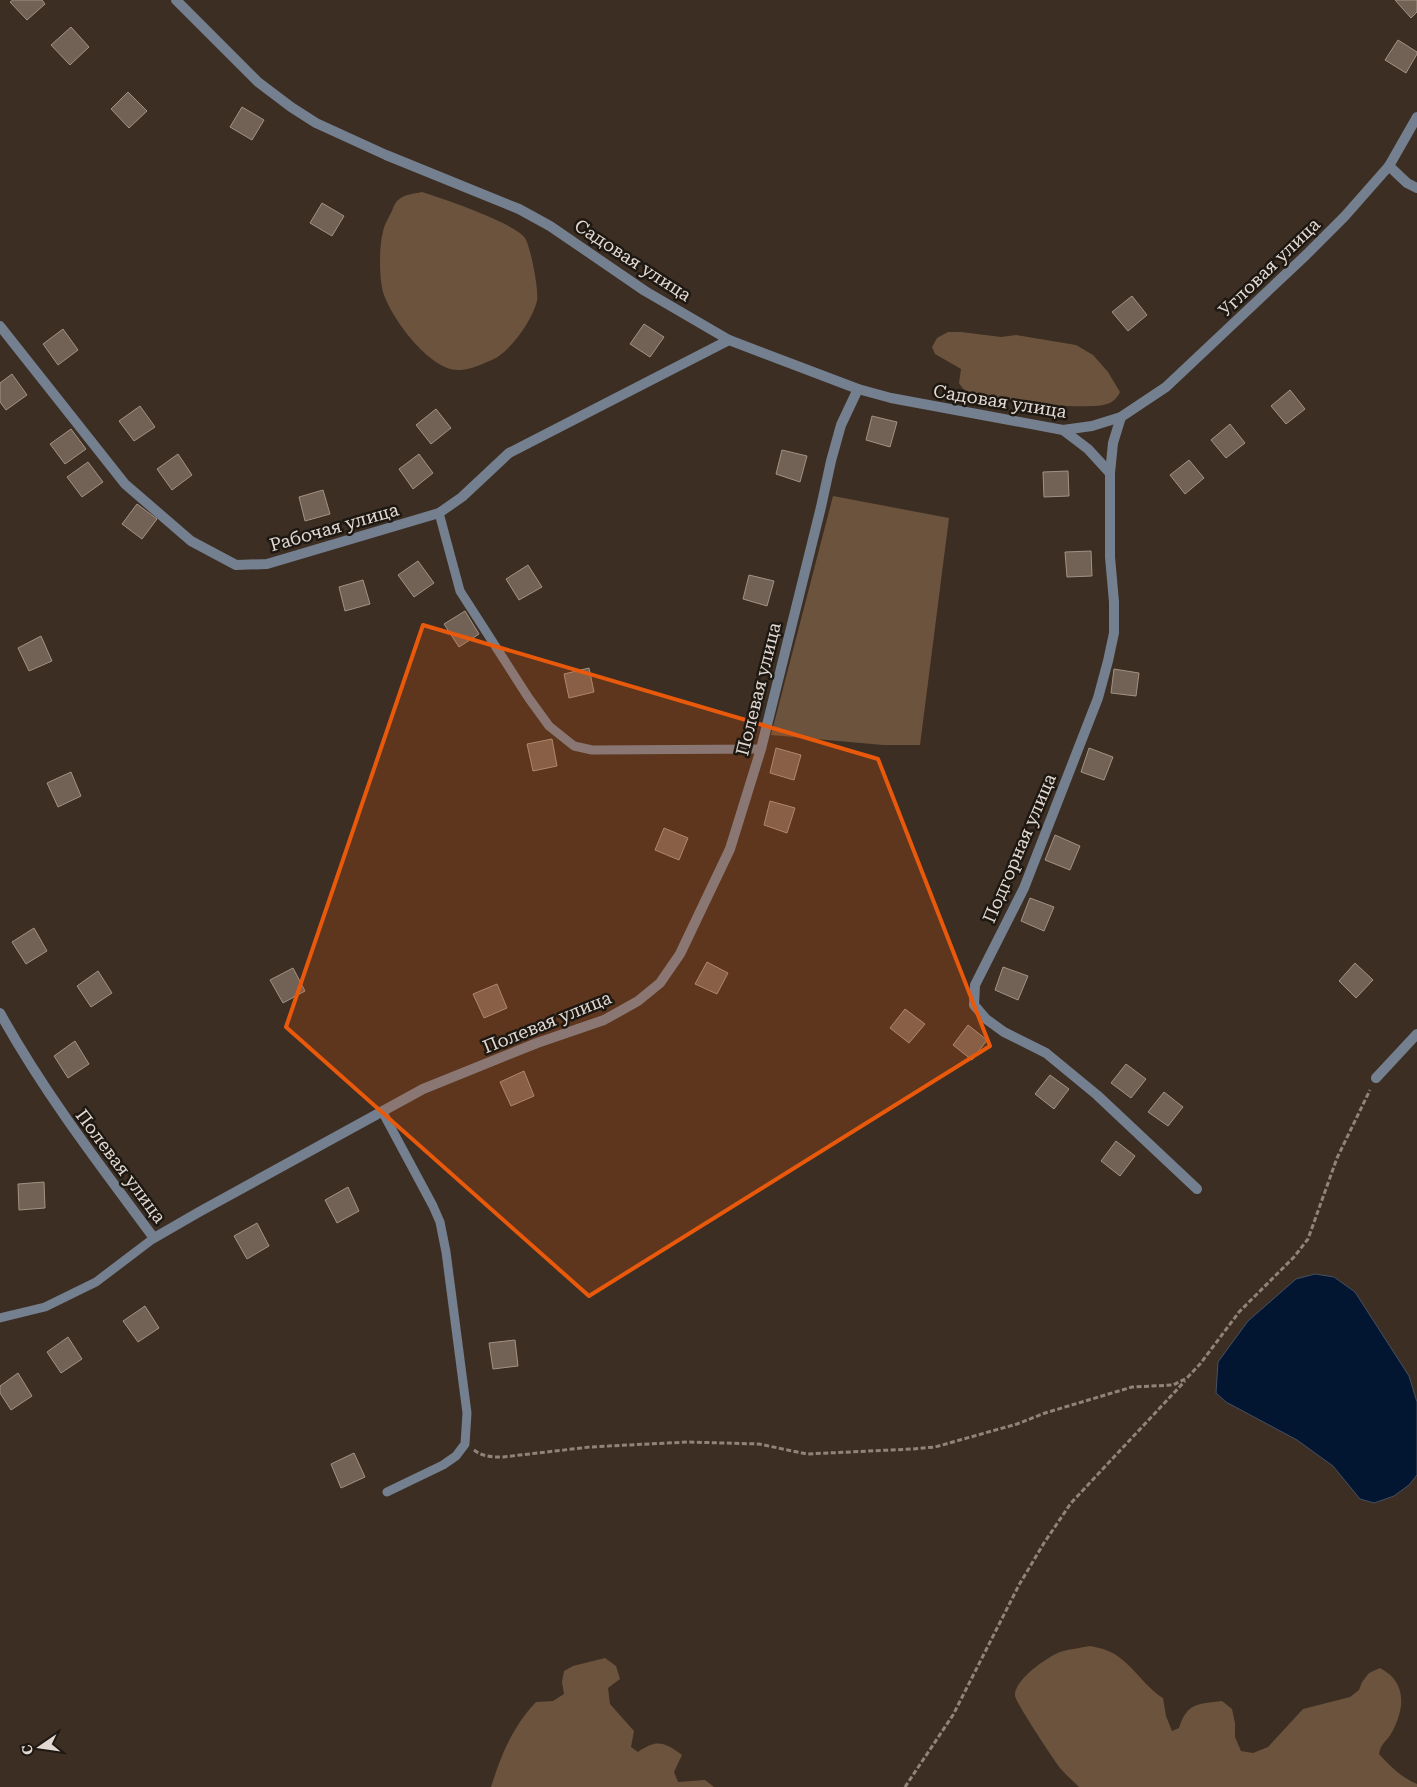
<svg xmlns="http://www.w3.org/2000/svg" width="1417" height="1787" font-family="'Roboto Serif',serif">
  <rect width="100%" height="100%" fill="#3c2e22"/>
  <!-- green -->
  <g fill="#6c533d">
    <path d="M422 192C441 198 515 223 525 238 531 248 539 291 537 301 532 321 510 352 492 360 482 364 470 370 459 370 430 371 391 318 383 292 379 278 379 246 383 232 384 225 389 217 392 211 393 208 395 203 397 201 404 194 413 194 422 192Z"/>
    <path d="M948 332H961L1001 337 1016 335 1076 345 1093 355 1108 372 1120 392C1117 398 1113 402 1107 404 1086 411 987 400 966 391 963 389 961 386 959 383L961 369 935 354 932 347 937 338Z"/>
    <polygon points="833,496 949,518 920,745 883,745 771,735"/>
    <path d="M1090 1646C1095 1647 1101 1648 1106 1650 1130 1659 1142 1685 1163 1698L1166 1716 1172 1731 1179 1728C1187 1703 1197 1704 1222 1701L1232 1709 1235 1723V1737L1241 1751 1253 1753 1268 1747 1303 1709 1350 1697 1359 1690 1362 1682 1369 1673 1380 1668C1407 1682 1405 1708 1392 1732 1387 1742 1381 1742 1379 1754 1391 1767 1401 1777 1417 1784V1787H1079C1073 1781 1066 1775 1060 1768 1054 1760 1016 1703 1015 1696 1013 1681 1047 1657 1060 1652 1070 1649 1080 1648 1090 1646Z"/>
    <path d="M605 1658 616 1666 620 1679 608 1688 610 1704 634 1731 631 1747 638 1752C657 1739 664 1742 682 1755L674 1772 678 1782 705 1780 714 1787H491C501 1755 513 1726 536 1702L553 1701 564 1694 562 1682 564 1671 573 1666Z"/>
  </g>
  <!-- water -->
  <polygon fill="#031631" stroke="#465061" points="1315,1274 1334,1277 1355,1292 1409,1376 1417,1402 1417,1475 1409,1485 1394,1496 1374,1503 1360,1499 1333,1466 1297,1440 1226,1402 1216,1393 1218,1362 1248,1321 1296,1279"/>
  <!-- building -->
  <g fill="#726255" stroke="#a39284">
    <polygon points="13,0 42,0 45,4 27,20 10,2"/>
    <polygon points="1395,0 1417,0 1417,12 1411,18"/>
    <polygon points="71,27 89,47 70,65 51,45"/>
    <polygon points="1398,40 1417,52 1417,54 1406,73 1385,60"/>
    <polygon points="128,92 147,111 129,128 111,109"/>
    <polygon points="242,107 264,120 252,140 230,127"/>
    <polygon points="322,203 344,216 332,236 310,223"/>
    <polygon points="1132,296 1147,315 1128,331 1112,312"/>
    <polygon points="644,324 664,337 650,357 630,344"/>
    <polygon points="63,329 78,350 58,365 43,344"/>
    <polygon points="12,374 27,395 6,410 0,402 0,383"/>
    <polygon points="1290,390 1305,409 1286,424 1271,406"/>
    <polygon points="140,406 155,427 134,441 119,421"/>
    <polygon points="436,409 451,428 431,444 416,425"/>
    <polygon points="872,416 897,422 890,447 866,440"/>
    <polygon points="1230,424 1245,443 1226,458 1211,440"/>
    <polygon points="71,429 86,449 65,464 50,444"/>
    <polygon points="782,450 807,456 800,482 776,474"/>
    <polygon points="178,454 192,475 172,490 157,469"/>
    <polygon points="419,454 433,473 413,489 399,469"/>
    <polygon points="1189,460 1204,478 1185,494 1170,475"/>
    <polygon points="88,462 103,482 82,497 67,477"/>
    <polygon points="1068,471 1069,496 1044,497 1043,472"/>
    <polygon points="323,490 330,514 305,521 299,497"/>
    <polygon points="137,504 157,519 142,539 122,524"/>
    <polygon points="1091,551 1092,576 1067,577 1065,552"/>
    <polygon points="418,561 434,583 414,597 398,575"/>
    <polygon points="528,565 542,587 519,600 506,579"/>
    <polygon points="749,575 774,581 767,606 743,599"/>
    <polygon points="363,580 370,604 345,611 339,587"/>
    <polygon points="465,611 479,634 459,647 444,624"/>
    <polygon points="41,636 52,661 29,671 18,648"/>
    <polygon points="589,668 594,692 569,698 564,674"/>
    <polygon points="1114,669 1139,673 1136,696 1111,693"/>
    <polygon points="552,739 557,766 533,771 527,744"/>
    <polygon points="776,748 801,755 794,780 770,773"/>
    <polygon points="1089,748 1113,757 1104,780 1081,772"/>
    <polygon points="71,772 81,796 58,807 47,783"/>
    <polygon points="770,801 795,808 787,833 764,825"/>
    <polygon points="664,828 688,838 679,860 655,850"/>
    <polygon points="1055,835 1080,846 1070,870 1045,860"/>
    <polygon points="1030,898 1054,907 1044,931 1021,921"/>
    <polygon points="34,928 47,951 26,964 12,942"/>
    <polygon points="707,962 728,973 717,994 695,984"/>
    <polygon points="1355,963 1373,980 1356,998 1339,981"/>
    <polygon points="1003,967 1028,976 1018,1000 995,990"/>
    <polygon points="293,968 305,991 283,1003 270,980"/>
    <polygon points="98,971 112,993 91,1007 77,986"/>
    <polygon points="497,984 507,1008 484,1018 473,994"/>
    <polygon points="905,1009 925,1024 909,1043 890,1028"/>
    <polygon points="968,1025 987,1040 972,1060 953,1045"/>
    <polygon points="75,1041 89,1064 68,1078 54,1056"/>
    <polygon points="1126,1064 1146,1079 1131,1098 1111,1083"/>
    <polygon points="524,1071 534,1096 511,1106 500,1082"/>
    <polygon points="1050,1075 1069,1089 1054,1109 1035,1094"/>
    <polygon points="1164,1092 1183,1107 1168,1126 1148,1112"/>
    <polygon points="1116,1141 1135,1156 1120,1176 1101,1161"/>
    <polygon points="44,1182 45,1208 19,1210 18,1184"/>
    <polygon points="348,1187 359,1211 337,1223 325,1200"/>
    <polygon points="257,1223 269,1246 247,1259 234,1236"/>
    <polygon points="145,1306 159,1328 138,1342 123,1321"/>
    <polygon points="68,1337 82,1359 61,1373 47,1352"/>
    <polygon points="515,1340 518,1366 493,1369 489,1343"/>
    <polygon points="18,1373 32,1396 11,1410 0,1393 0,1386"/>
    <polygon points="354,1453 365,1477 341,1488 331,1464"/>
  </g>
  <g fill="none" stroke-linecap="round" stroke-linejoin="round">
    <!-- path -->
    <g stroke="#8f837a" stroke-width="3" stroke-dasharray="5 2.5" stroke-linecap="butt">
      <path d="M474 1450C483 1457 492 1457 503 1457L590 1447 687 1442 759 1444 807 1454 912 1449 935 1447 1017 1424 1045 1413 1132 1387 1173 1385 1187 1378 1200 1364 1239 1312 1294 1257 1308 1239 1337 1158 1370 1090"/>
      <polyline points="905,1787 953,1715 1019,1585 1044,1543 1071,1503 1185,1381"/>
    </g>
    <!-- service -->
    <g stroke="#747f8f" stroke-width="9">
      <polyline points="439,513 460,591 528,697 549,726 574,746 592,750 761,749"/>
      <polyline points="382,1111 433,1206 440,1222 446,1252 467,1413 465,1444 456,1456 443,1465 387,1492"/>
      <polyline points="0,1318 45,1307 96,1282 154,1238"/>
    </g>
    <!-- minor -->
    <g stroke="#747f8f" stroke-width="10">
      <polyline points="176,0 258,82 291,107 316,123 386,155 519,209 550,226 645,291 729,340 858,389 891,398 1063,430 1092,426 1121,417 1166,387 1306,255 1345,216 1389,166 1417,117"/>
      <polyline points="1389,166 1407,183 1417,188"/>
      <polyline points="0,326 125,484 191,541 236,565 267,564 439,513 462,497 509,453 729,340"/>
      <polyline points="1121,417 1113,443 1110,473 1110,557 1114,602 1114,633 1108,661 1098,698 1024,888 975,985 974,1005 986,1019 1004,1032 1046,1053 1097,1095 1197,1189"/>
      <polyline points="1063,430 1088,449 1110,473"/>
      <path d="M0 1013C45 1094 99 1164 154 1238L199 1212 423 1089 537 1043 604 1020 638 1001 660 983 680 954 730 849 761 749 821 507 831 461 841 425 858 389"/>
      <polyline points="1376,1078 1417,1034"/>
    </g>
  </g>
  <!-- marked area -->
  <path fill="#e8590c" fill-opacity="0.2" stroke="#e8590c" stroke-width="4" stroke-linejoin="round" d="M423 625 878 759 990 1046 589 1296 286 1027Z"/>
  <g text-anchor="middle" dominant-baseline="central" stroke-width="5" stroke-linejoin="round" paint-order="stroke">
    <!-- street labels -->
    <g font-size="18" fill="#e2d8d1" stroke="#1e1812">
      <text transform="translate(633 260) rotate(33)">Садовая улица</text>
      <text transform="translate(1269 267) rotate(-44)">Угловая улица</text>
      <text transform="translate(1000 401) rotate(9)">Садовая улица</text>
      <text transform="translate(334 527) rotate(-16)">Рабочая улица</text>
      <text transform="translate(758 689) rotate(-76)">Полевая улица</text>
      <text transform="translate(1019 848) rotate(-67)">Подгорная улица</text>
      <text transform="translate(547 1022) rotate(-22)">Полевая улица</text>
      <text transform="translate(121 1166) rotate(53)">Полевая улица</text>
    </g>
  </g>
  <!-- north arrow -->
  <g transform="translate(40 1747) rotate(257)" stroke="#1e1812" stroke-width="4" paint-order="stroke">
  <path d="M0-4L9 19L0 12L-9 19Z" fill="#e2d8d1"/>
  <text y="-8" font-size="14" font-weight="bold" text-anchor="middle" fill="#e2d8d1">С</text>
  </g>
</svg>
